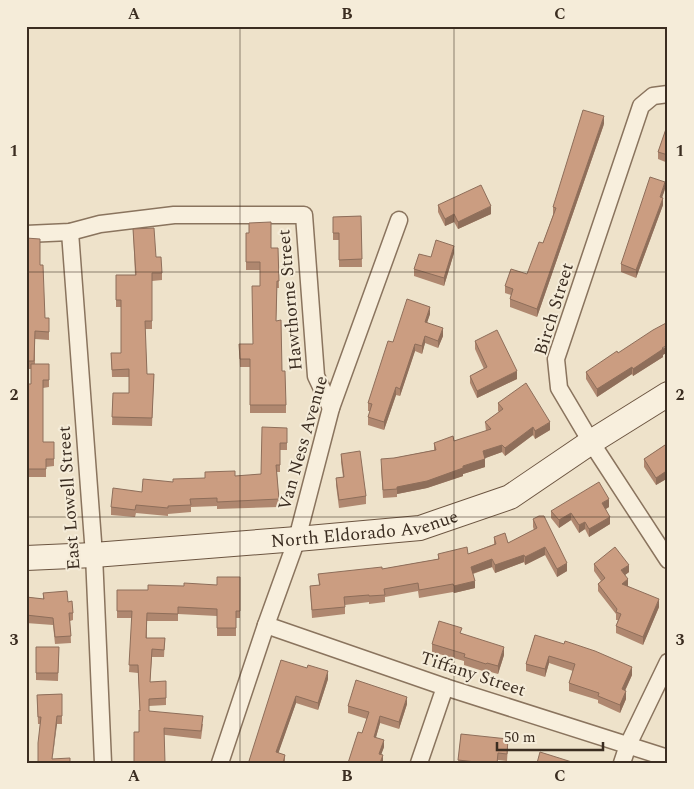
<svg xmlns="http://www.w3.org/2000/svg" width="694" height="789" font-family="Spectral,serif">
  <rect width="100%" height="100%" fill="#eee2ca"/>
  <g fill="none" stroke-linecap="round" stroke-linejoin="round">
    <defs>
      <g id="street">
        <polyline points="668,94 653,96 641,106 556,359 559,388 591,442 668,560"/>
        <polyline points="70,232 94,555 103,763"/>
        <polyline points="26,234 70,232 100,224 174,215 304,215 316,376 331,408"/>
        <polyline points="266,625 445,687 668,758"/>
        <polyline points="220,763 266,625 297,539 331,408 399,220"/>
        <polyline points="419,763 445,687"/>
        <polyline points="622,763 628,745 668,662"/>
      </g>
      <g id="secondary">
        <path id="s1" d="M26 558 94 555 297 539 420 528 510 497 591 442 668 394"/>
      </g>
    </defs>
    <!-- street casing -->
    <use href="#street" stroke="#8a745e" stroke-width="19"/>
    <!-- secondary casing -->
    <use href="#secondary" stroke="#6c5541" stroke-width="26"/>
    <!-- street -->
    <use href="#street" stroke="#f8efdd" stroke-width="16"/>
    <!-- secondary -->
    <use href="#secondary" stroke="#f8efdd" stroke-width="24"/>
  </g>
  <!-- wall -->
  <g fill="#af876f">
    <polygon points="668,123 668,163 658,159 658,152"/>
    <polygon points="604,124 537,317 510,307 510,299 511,295 505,293 505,286 527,274 543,243 553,215 553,207"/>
    <polygon points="665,189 662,197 663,205 636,278 621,272 621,264"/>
    <polygon points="438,205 491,214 458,229 454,222 445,226 438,212"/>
    <polygon points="361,216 362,267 339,267 339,240 333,240 333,217"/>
    <polygon points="133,229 156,257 162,273 162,280 152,281 152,329 145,329 147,374 154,374 152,426 112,425 113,393 129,393 129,377 112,377 111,353 121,353 121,307 116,307 116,275 135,275"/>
    <polygon points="246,233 271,248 278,248 279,288 277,288 276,321 286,405 286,413 250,413 250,367 240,367 239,344 253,344 260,286 260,270 246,270"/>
    <polygon points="26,238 40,265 45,318 49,318 49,340 35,339 35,364 49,364 49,387 43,388 43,442 54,442 54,466 46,467 46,477 27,477 26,384 31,384 31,369 26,369"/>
    <polygon points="454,253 444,286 414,276 414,269 431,257"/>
    <polygon points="430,314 427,322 443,336 438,348 425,343 422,354 415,351 400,396 396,395 384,430 368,425 368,417 370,411 368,411 368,403 393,342"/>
    <polygon points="475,341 517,379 477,398 470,383 470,376 484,369 475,349"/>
    <polygon points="618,353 663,355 663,357 633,376 632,374 597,397 586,379 586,372"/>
    <polygon points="498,403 550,430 535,439 533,435 505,456 502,452 485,458 485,467 463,474 463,476 427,488 397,494 397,497 383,498 381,467 394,458 434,450 434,443 454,441 486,431 485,422 499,412 498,411"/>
    <polygon points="287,428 287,450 280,450 280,472 277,472 279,507 217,509 217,506 191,507 191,512 168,514 168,516 136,513 135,517 111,515 111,507 142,492 173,482 261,474"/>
    <polygon points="668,443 668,478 656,485 644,467 644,459"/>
    <polygon points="341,454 366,496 366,504 339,508 336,485 336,478 343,477 341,462"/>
    <polygon points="609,507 606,509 610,524 589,537 585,529 579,533 571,520 559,528 551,518 551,511"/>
    <polygon points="533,519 567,571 557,577 545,555 525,565 524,562 495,573 492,567 473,574 475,588 454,593 453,592 419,598 418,591 385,597 385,602 369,604 369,602 345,605 345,614 312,618 310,586 319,585 318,574 382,569 438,559 438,554 468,554 494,544 494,537 508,543 534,530 533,527"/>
    <polygon points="594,564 629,572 625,575 628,586 659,607 643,645 616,633 616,626 618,620 616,620 616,614 598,591 598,584 601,581 594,571"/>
    <polygon points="240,577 240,618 236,618 236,636 217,636 217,616 178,614 178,621 147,621 147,638 165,638 164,657 152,657 150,682 166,698 166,705 149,706 149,711 203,724 201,739 139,732 140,710 138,673 129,672 132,618 117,618 117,590 148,590 184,586 217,585"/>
    <polygon points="43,593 68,602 73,613 73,620 70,621 71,643 55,644 53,625 26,623 26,597 43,599"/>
    <polygon points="462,634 504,655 498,674 487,671 486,672 464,665 464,661 432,652 432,644"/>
    <polygon points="535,635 632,675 625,691 626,699 620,713 598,703 598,700 569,691 569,683 573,671 549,663 545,677 526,671 526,664"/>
    <polygon points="36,647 59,647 58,681 36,680"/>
    <polygon points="281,660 328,679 318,710 296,703 278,753 285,755 285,763 249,763"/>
    <polygon points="62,694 62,724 57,724 38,763 40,724 38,724 37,695"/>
    <polygon points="407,704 399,729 380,723 376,737 384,747 381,754 362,733 367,719 348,713 348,706"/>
    <polygon points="461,734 508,746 507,761 498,760 498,763 458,763"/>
  </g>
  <!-- shaded-wall -->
  <g fill="#8e6e5a">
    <polygon points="604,116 604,124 537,317 537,309"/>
    <polygon points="665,182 665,189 660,204 660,197"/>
    <polygon points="663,198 663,205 636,278 636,270"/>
    <polygon points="491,206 491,214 458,229 458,222"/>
    <polygon points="454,214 454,222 445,226 445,219"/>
    <polygon points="454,246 454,253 444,286 444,278"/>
    <polygon points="430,307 430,314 425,329 425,322"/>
    <polygon points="443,328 443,336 438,348 438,341"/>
    <polygon points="425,336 425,343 422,354 422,346"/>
    <polygon points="415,344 415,351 400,396 400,389"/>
    <polygon points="668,345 668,352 663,355 663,357 633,376 633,369"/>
    <polygon points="632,367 632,374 597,397 597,389"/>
    <polygon points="517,371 517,379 477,398 477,391"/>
    <polygon points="396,387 396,395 384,430 384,422"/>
    <polygon points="550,422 550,430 535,439 535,431"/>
    <polygon points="533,427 533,435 505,456 505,448"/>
    <polygon points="502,445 502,452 483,459 483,451"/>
    <polygon points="485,459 485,467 463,474 463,476 427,488 397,494 397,487"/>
    <polygon points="668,470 668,478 656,485 656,478"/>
    <polygon points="609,499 609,507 602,511 602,503"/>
    <polygon points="571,513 571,520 559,528 559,520"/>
    <polygon points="610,517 610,524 589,537 589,529"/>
    <polygon points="585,522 585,529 579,533 579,525"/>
    <polygon points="545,547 545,555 525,565 525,557"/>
    <polygon points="524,555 524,562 495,573 495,565"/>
    <polygon points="492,559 492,567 471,574 471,567"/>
    <polygon points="567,563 567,571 557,577 557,569"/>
    <polygon points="629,565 629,572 621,578 621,570"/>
    <polygon points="628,579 628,587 622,584"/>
    <polygon points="475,581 475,588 454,593 454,586"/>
    <polygon points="659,599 659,607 643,645 643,637"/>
    <polygon points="504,647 504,655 498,674 498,666"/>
    <polygon points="549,656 549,663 545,677 545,669"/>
    <polygon points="632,667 632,675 622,697 622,689"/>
    <polygon points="328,671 328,679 318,710 318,703"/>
    <polygon points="626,691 626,699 620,713 620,705"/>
    <polygon points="296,696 296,703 276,760 276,752"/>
    <polygon points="407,697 407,704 399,729 399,722"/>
    <polygon points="57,716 57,724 52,763"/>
    <polygon points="380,716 380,723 374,744 374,737"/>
    <polygon points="384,740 384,747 379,761 379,754"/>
    <polygon points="383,755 383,763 380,763"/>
  </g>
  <!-- building -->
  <g fill="#cb9d81" stroke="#8e6e5a">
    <polygon points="583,110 604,116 537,309 510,299 513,289 505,286 511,269 527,274 539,242 543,243 556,208 553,207"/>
    <polygon points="668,123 668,155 658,152"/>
    <polygon points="650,177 665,182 660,197 663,198 636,270 621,264"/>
    <polygon points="481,185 491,206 458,222 454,214 445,219 438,205"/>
    <polygon points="361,216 362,259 339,260 339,233 333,233 333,217"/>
    <polygon points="271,222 271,248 278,248 279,281 277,281 276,321 281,320 282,371 285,371 286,405 250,405 250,359 240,359 239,344 253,344 252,286 260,286 260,262 246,262 246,233 249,233 249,223"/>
    <polygon points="154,228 156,257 161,257 162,273 152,273 152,321 145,321 147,374 154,374 152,418 112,417 113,393 129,393 129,369 112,370 111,353 121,353 121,300 116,300 116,275 136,275 133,229"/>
    <polygon points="26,238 40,239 40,265 43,265 45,318 49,318 49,332 35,331 34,361 26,361"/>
    <polygon points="436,240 454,246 444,278 414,269 419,254 431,257"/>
    <polygon points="407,299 430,307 425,322 443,328 438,341 425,336 422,346 415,344 400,389 396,387 384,422 368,417 372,404 368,403 388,341 393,342"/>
    <polygon points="668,322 668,345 662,348 663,349 633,369 632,367 597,389 586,372 617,351 618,353 653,330"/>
    <polygon points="497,330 517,371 477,391 470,376 487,367 475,341"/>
    <polygon points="31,364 49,364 49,380 43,380 43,442 54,442 54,459 46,459 46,469 27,469 26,384 31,384"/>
    <polygon points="526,383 550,422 535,431 533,427 505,448 502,445 483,451 485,459 463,466 463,468 427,481 397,487 397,489 383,490 381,459 394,458 436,450 434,443 453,436 454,441 491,429 485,422 503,409 498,403"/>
    <polygon points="262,427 287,428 287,443 280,443 280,465 276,465 279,499 217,502 217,498 190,499 191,505 168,506 168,508 136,505 135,510 111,507 113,488 142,492 143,479 173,482 173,479 205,478 205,472 235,471 235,476 261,474"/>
    <polygon points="668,443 668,470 656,478 644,459"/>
    <polygon points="360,451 366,496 339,500 336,478 344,477 341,454"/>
    <polygon points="599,482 609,499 602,503 610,517 589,529 585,522 579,525 571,513 559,520 551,511"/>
    <polygon points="539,516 544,516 567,563 557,569 545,547 525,557 524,555 495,565 492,559 471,567 475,581 454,586 453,584 419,590 418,583 384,589 385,595 369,596 369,595 344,597 345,607 312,610 310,586 320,585 318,574 382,567 382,569 439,559 438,554 467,547 468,554 496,544 494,537 505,533 508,543 537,528 533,519"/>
    <polygon points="615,547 629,565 621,570 628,579 622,584 659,599 643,637 616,626 621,614 616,612 617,609 598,584 605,578 594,564"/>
    <polygon points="217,577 240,577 240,611 236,611 236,628 217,628 217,609 178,607 178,614 147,613 146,638 165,638 164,650 152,649 150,682 166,681 166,698 149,699 149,711 203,716 201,731 164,728 165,763 134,763 134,732 139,732 139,710 140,711 138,665 129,665 132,611 117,611 117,590 148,590 148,585 184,586 184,583 217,585"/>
    <polygon points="67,591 68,602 72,601 73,613 69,613 71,636 55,637 53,618 26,615 26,597 44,599 43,593"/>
    <polygon points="439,621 462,628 460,633 504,647 498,666 487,663 486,664 464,657 465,654 432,644"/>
    <polygon points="535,635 564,644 565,641 595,651 632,667 622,689 626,691 620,705 598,696 599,693 569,683 575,664 549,656 545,669 526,664"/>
    <polygon points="36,647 59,647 58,673 36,673"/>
    <polygon points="281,660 307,668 308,665 328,671 318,703 296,696 276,752 285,755 283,763 254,763 249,761"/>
    <polygon points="356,680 407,697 399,722 380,716 374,737 384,740 379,754 383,755 380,763 348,763 358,732 362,733 369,712 348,706"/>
    <polygon points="62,694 62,716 57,716 52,759 70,758 70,763 38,763 38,743 41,717 38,717 37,695"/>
    <polygon points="461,734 508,739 507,754 498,753 497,763 485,763 458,760"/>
    <polygon points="540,752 575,763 537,763"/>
  </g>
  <!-- grid -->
  <path fill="none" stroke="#3b2d21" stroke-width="1" stroke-opacity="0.55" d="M240 26V763M454 26V763M26 272H668M26 517H668"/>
  <g text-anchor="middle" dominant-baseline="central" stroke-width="4" stroke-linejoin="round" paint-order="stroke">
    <!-- street labels -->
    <g font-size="18" fill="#3b2d21" stroke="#f5ecd9">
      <text transform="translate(290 300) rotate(-95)">Hawthorne Street</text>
      <text transform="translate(554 309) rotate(-73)">Birch Street</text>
      <text transform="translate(303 443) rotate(-74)">Van Ness Avenue</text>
      <text transform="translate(69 498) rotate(-94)">East Lowell Street</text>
      <text stroke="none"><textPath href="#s1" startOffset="340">North Eldorado Avenue</textPath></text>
      <text transform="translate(473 674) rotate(18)">Tiffany Street</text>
    </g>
  </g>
  <!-- border -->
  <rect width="694" height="789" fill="none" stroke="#f5ecd9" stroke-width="55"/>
  <!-- scale -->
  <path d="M497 742v8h106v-8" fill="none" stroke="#3b2d21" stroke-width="2.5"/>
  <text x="504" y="742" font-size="15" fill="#3b2d21" stroke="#f5ecd9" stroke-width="4" paint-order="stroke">50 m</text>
  <rect x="28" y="28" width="638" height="734" fill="none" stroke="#3b2d21" stroke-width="2"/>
  <g font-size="16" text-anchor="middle" font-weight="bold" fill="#3b2d21">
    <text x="134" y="19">A</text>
    <text x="347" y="19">B</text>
    <text x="560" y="19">C</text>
    <text x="14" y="156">1</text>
    <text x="680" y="156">1</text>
    <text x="14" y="400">2</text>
    <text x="680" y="400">2</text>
    <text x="14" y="645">3</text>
    <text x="680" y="645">3</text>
    <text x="134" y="781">A</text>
    <text x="347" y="781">B</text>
    <text x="560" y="781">C</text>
  </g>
</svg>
